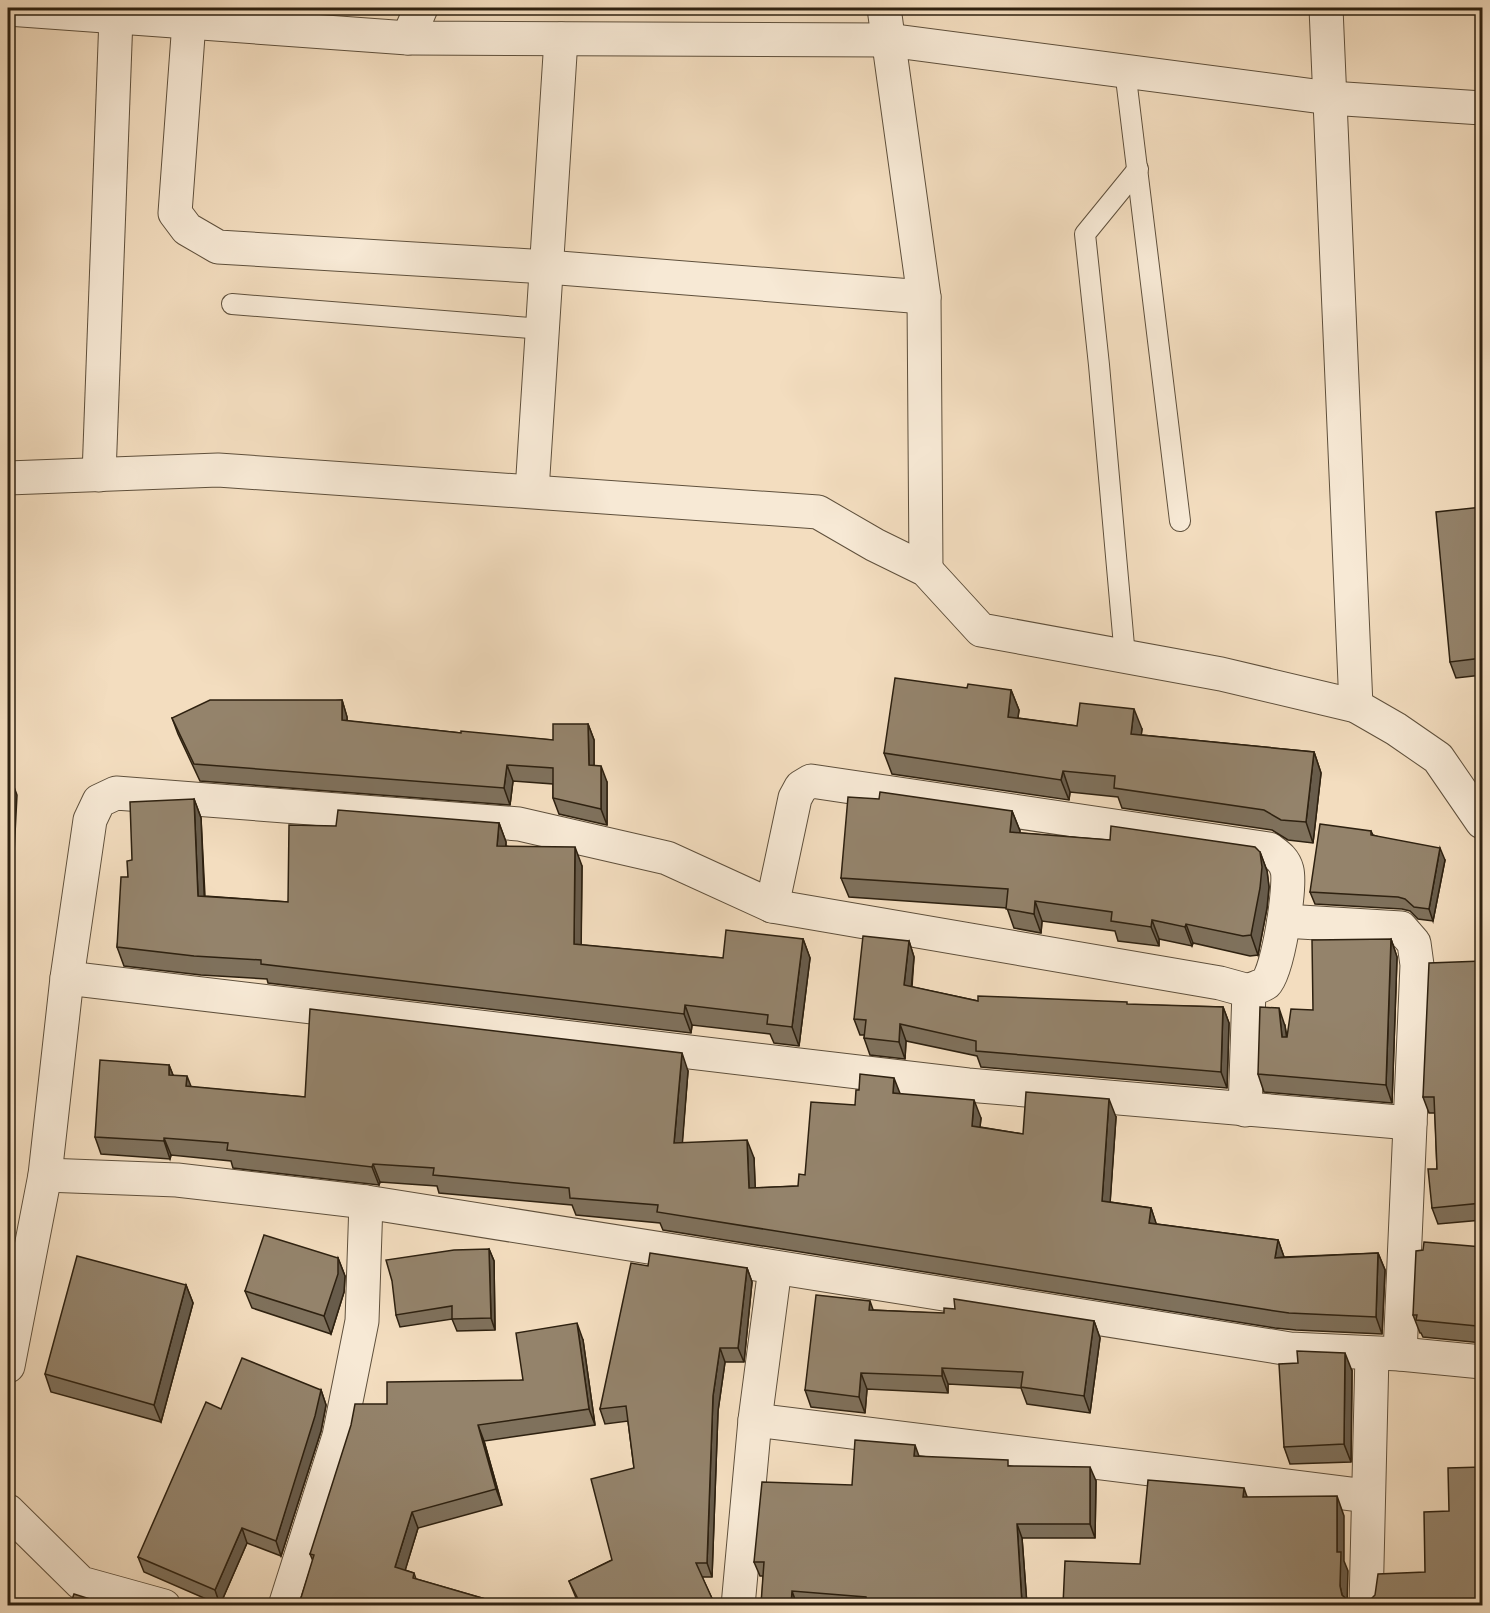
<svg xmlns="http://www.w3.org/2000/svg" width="1490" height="1613" font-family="'IM FELL English',serif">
  <rect width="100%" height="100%" fill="#f3ddbf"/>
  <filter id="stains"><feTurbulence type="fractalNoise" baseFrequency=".00333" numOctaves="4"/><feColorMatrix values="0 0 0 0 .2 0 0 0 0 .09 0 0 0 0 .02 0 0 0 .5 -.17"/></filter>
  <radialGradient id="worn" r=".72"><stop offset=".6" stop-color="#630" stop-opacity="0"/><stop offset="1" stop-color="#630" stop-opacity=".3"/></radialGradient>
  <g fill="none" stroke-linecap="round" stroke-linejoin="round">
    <defs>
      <g id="service">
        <polyline points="1125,70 1180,521"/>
        <polyline points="232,304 543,329"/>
        <polyline points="1125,657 1099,365 1085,234 1138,169"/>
      </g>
      <g id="minor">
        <polyline points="884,8 924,297 926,570"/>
        <polyline points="1326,8 1356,706"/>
        <polyline points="8,9 408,38 888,40 1330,98 1482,108"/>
        <polyline points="189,22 175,213 187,229 218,247 547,267 924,297"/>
        <polyline points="408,38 421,8"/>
        <polyline points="99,475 116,17"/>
        <polyline points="8,478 218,470 818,512 875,545 926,570 981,630 1221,674 1356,706 1396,729 1438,758 1482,822"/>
        <polyline points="532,491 561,39"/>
        <path d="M772 906 795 798 801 787 811 781 1269 849C1277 855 1284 859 1287 870 1291 886 1278 972 1266 983 1262 986 1254 988 1249 991L1245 1110"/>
        <polyline points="1284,921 1401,928 1414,943 1417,965 1400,1354"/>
        <polyline points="67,978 968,1085 1410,1123"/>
        <polyline points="45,1175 177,1180 366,1202 1290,1349 1400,1354 1482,1362"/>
        <polyline points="8,1366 45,1175 67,978 90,820 99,801 116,793 519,824 667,858 772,906 1220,983 1249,991"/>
        <polyline points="755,1420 1367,1496"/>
        <polyline points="8,1511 81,1583 164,1606"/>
        <polyline points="285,1606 339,1436 362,1321 366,1202"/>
        <polyline points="738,1606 755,1420 775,1268"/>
        <polyline points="1366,1606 1372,1354"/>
      </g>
    </defs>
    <!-- service casing -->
    <use href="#service" stroke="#5f503c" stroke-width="22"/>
    <!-- minor casing -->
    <use href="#minor" stroke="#5f503c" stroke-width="35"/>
    <!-- service -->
    <use href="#service" stroke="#f7e9d5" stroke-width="20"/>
    <!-- minor -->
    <use href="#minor" stroke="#f7e9d5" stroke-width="33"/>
  </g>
  <!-- wall -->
  <g fill="#7f715c" stroke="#2e2110" stroke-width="1.5">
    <polygon points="1482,507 1482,675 1456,678 1450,662"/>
    <polygon points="967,688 1011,690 1019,710 1018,718 1077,726 1142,729 1141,735 1314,752 1321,773 1313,843 1288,840 1272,830 1122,808 1118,797 1070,792 1069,800 892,774 884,753"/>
    <polygon points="342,700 347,717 347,721 461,733 553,740 588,724 594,740 594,766 607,782 607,825 559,814 553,798 553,784 513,781 510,805 200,781 178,734 172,718"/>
    <polygon points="194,799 201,818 205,896 288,902 336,826 499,823 506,842 506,846 582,866 581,945 723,958 803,939 810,958 799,1046 774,1043 770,1034 692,1025 691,1033 268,983 267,979 201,975 124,966 117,947 128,877 132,860"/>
    <polygon points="1012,811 1020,831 1019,833 1260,852 1267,871 1269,887 1267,908 1258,955 1250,956 1193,943 1192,946 1159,939 1159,946 1118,941 1115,931 1042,921 1041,933 1014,928 1007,908 849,897 841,878"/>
    <polygon points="1371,831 1373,835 1445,860 1433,921 1418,919 1410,911 1402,909 1315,904 1310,892"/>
    <polygon points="1391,939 1397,957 1392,1103 1264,1092 1258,1074 1285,1026 1287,1037 1313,1010"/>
    <polygon points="909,941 914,957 912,987 978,1001 1223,1007 1229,1023 1227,1088 981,1067 977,1056 906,1041 905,1059 870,1055 864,1038 865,1035 860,1035 854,1019"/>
    <polygon points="1482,961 1482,1220 1438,1224 1432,1208 1437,1169 1435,1113 1429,1113 1423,1097"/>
    <polygon points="169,1065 173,1075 191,1087 305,1097 688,1071 682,1143 754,1158 755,1188 798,1186 855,1105 900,1094 981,1118 980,1127 1023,1134 1116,1117 1110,1202 1151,1208 1156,1224 1278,1240 1284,1257 1378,1253 1385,1270 1382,1334 1296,1330 1275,1328 663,1230 660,1223 576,1215 572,1205 439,1193 437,1186 380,1182 379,1185 233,1168 231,1161 171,1155 170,1159 101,1154 95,1137"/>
    <polygon points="1482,1247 1482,1343 1423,1337 1421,1333 1420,1333 1413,1315"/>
    <polygon points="489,1249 494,1261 495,1330 457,1331 452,1319 400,1327 396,1315"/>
    <polygon points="338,1258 345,1276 344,1292 331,1334 252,1308 245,1291"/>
    <polygon points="648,1266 747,1268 752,1282 744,1362 725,1362 718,1411 712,1577 702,1577 715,1605 579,1605 569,1581 612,1560 634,1468 628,1421 605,1424 600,1409"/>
    <polygon points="186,1285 193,1303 161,1422 51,1392 45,1374"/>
    <polygon points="873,1310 1094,1321 1100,1338 1090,1413 1027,1404 1021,1388 948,1384 948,1393 867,1389 865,1413 811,1407 805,1390"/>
    <polygon points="583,1340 595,1425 484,1441 502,1505 418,1528 405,1570 414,1573 416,1579 506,1605 302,1605 300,1601 313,1561 310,1554 387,1404 523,1380"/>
    <polygon points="1352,1371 1351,1462 1290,1464 1284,1447"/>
    <polygon points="321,1390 326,1405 321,1431 281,1556 247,1543 220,1605 144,1572 138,1557"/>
    <polygon points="919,1456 1010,1466 1096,1481 1095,1538 1022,1538 1027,1605 762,1605 763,1576 760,1576 754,1562 852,1485"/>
  </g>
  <!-- shaded-wall -->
  <g fill="#685c4b" stroke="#2e2110" stroke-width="1.5">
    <polygon points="1011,690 1019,710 1015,737 1008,717"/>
    <polygon points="342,700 347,717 347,736 342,720"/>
    <polygon points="1134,709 1142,729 1139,754 1131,734"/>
    <polygon points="588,724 594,740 594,782 589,765"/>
    <polygon points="1314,752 1321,773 1313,843 1306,822"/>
    <polygon points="507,765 513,781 510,805 504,788"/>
    <polygon points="601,766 607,782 607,825 601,809"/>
    <polygon points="1063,771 1070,792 1069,800 1061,780"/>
    <polygon points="9,773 17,795 8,969 8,804"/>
    <polygon points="194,799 201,818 205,915 198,896"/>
    <polygon points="1012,811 1020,831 1017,852 1010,832"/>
    <polygon points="499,823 506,842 504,865 497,846"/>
    <polygon points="575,847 582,866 581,963 574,944"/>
    <polygon points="1440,848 1445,860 1433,921 1429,909"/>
    <polygon points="1260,852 1267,871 1269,887 1267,908 1258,955 1251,935"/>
    <polygon points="1035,901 1042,921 1041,933 1034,914"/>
    <polygon points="1152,920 1159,939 1159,946 1151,927"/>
    <polygon points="1186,924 1193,943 1192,946 1185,927"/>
    <polygon points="803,939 810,958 799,1046 792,1027"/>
    <polygon points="1391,939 1397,957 1392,1103 1386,1085"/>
    <polygon points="909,941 914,957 910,1001 904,985"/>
    <polygon points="685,1005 692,1025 691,1033 684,1014"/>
    <polygon points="1223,1007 1229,1023 1227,1088 1221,1072"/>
    <polygon points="1279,1008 1285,1026 1289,1055 1282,1037"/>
    <polygon points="900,1024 906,1041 905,1059 899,1042"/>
    <polygon points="682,1053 688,1071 681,1161 674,1143"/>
    <polygon points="169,1065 176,1083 169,1075"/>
    <polygon points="187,1076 194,1094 186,1086"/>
    <polygon points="894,1078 901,1096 893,1093"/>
    <polygon points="1109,1099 1116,1117 1109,1219 1102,1201"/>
    <polygon points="974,1100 981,1118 978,1144 972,1126"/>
    <polygon points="164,1138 171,1155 170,1159 164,1141"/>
    <polygon points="747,1140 754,1158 756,1205 749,1188"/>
    <polygon points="373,1164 380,1182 379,1185 372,1167"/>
    <polygon points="1151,1208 1157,1226 1149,1223"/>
    <polygon points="1278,1240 1284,1257 1275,1258"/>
    <polygon points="489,1249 494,1261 495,1330 491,1318"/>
    <polygon points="1378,1253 1385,1270 1382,1334 1376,1317"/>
    <polygon points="338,1258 345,1276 344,1292 331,1334 324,1316"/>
    <polygon points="747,1268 752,1282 744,1362 738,1348"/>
    <polygon points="186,1285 193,1303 161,1422 154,1405"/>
    <polygon points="870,1301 876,1318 869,1310"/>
    <polygon points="1094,1321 1100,1338 1090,1413 1084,1396"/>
    <polygon points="577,1323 583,1340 595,1425 589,1409"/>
    <polygon points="720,1348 725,1362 718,1411 712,1577 707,1563 713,1396"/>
    <polygon points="1345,1353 1352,1371 1351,1462 1344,1444"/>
    <polygon points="942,1368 948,1384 948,1393 942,1376"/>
    <polygon points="861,1373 867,1389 865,1413 859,1397"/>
    <polygon points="321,1390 326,1405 321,1431 281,1556 276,1541"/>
    <polygon points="478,1425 484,1441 502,1505 496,1489"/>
    <polygon points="915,1445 920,1459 914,1456"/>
    <polygon points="1090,1467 1096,1481 1095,1538 1090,1524"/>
    <polygon points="1244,1488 1251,1508 1243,1497"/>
    <polygon points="1337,1496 1344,1516 1344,1561 1348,1571 1347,1605 1342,1595 1340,1586 1337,1552"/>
    <polygon points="412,1512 418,1528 401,1584 395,1567"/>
    <polygon points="1017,1524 1022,1538 1027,1605 1023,1605 1022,1604"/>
    <polygon points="242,1528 247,1543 220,1605 215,1590"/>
    <polygon points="792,1591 797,1605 791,1605"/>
  </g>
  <!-- building -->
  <g fill="#94836b" stroke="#2e2110" stroke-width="1.5">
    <polygon points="1482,507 1482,658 1450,662 1436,512"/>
    <polygon points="895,678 967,688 968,684 1011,690 1008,717 1077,726 1080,703 1134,709 1131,734 1314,752 1306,822 1281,820 1264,810 1114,788 1115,776 1063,771 1061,780 884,753"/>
    <polygon points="210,700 342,700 342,720 461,733 461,731 553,740 553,724 588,724 589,765 601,766 601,809 553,798 553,768 507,765 504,788 194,764 172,718"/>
    <polygon points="8,773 9,773 8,804"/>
    <polygon points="880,792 1012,811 1010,832 1110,840 1111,826 1255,847 1260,852 1262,867 1260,888 1251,935 1243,936 1186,924 1185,927 1152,920 1151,927 1111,921 1112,912 1035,901 1034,914 1006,909 1008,889 841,878 848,797 879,799"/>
    <polygon points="194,799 198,896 288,902 289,825 336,826 338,810 499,823 497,846 575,847 574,944 723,958 726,930 803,939 792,1027 767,1024 768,1015 685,1005 684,1014 261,964 261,960 194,956 117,947 121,877 128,877 127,861 132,860 130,802"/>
    <polygon points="1320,824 1371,831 1371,835 1440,848 1429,909 1414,907 1405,899 1398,897 1310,892"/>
    <polygon points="863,936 909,941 904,985 978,1001 978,996 1127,1002 1127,1004 1223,1007 1221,1072 976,1051 976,1041 900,1024 899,1042 864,1038 866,1020 854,1019"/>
    <polygon points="1391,939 1386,1085 1258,1074 1260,1007 1279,1008 1282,1037 1287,1037 1291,1009 1313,1010 1312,940"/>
    <polygon points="1482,961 1482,1203 1432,1208 1428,1169 1437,1169 1434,1097 1423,1097 1429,963"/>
    <polygon points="310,1009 682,1053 674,1143 747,1140 749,1188 798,1186 799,1174 805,1175 811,1102 855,1105 856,1090 859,1090 860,1074 894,1078 893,1093 974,1100 972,1126 1023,1134 1026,1092 1109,1099 1102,1201 1151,1208 1149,1223 1278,1240 1275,1258 1378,1253 1376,1317 1289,1313 1269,1310 657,1212 658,1205 570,1198 569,1188 433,1175 434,1168 373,1164 372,1167 227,1150 228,1143 164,1138 164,1141 95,1137 100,1060 169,1065 169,1075 187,1076 186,1086 305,1097"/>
    <polygon points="264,1235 338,1258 338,1274 324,1316 245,1291"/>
    <polygon points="1424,1242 1482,1247 1482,1328 1477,1326 1416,1320 1417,1315 1413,1315 1416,1251 1423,1250"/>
    <polygon points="489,1249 491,1318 452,1319 452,1306 396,1315 392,1281 386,1260 454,1250"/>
    <polygon points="650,1253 747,1268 738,1348 720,1348 713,1396 707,1563 696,1563 715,1605 581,1605 569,1581 612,1560 591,1479 634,1468 626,1406 600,1409 631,1263 648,1266"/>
    <polygon points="77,1256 186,1285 154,1405 45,1374"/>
    <polygon points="816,1295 870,1301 869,1310 944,1313 944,1308 955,1309 954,1299 1094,1321 1084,1396 1021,1387 1023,1372 942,1368 942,1376 861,1373 859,1397 805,1390"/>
    <polygon points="577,1323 589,1409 478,1425 496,1489 412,1512 395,1567 414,1573 413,1578 506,1605 314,1605 300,1601 314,1555 310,1554 351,1425 355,1404 387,1404 387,1382 523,1380 516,1333"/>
    <polygon points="1297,1351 1345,1353 1344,1444 1284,1447 1279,1364 1298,1363"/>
    <polygon points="242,1358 321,1390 315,1416 276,1541 242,1528 215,1590 138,1557 206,1402 221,1409"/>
    <polygon points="855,1440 915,1445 914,1456 1008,1460 1008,1466 1090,1467 1090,1524 1017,1524 1022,1604 1002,1605 867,1605 866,1597 792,1591 791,1605 763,1605 764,1603 761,1604 764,1562 754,1562 762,1482 852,1485"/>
    <polygon points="1482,1467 1482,1605 1063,1605 1065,1561 1140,1564 1148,1480 1244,1488 1243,1497 1337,1496 1337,1552 1341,1552 1340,1586 1342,1595 1350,1602 1359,1605 1367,1603 1375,1595 1378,1574 1425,1572 1424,1512 1449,1511 1448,1468"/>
    <polygon points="74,1594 109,1605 70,1605"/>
  </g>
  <!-- margin -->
  <rect width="1490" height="1613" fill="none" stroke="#f3ddbf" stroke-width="30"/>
  <rect x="9" y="9" width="1472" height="1595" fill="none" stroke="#2e2110" stroke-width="3"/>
  <rect x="15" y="15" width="1460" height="1583" fill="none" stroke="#2e2110" stroke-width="1.5"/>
  <rect width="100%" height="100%" filter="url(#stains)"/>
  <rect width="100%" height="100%" fill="url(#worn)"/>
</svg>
